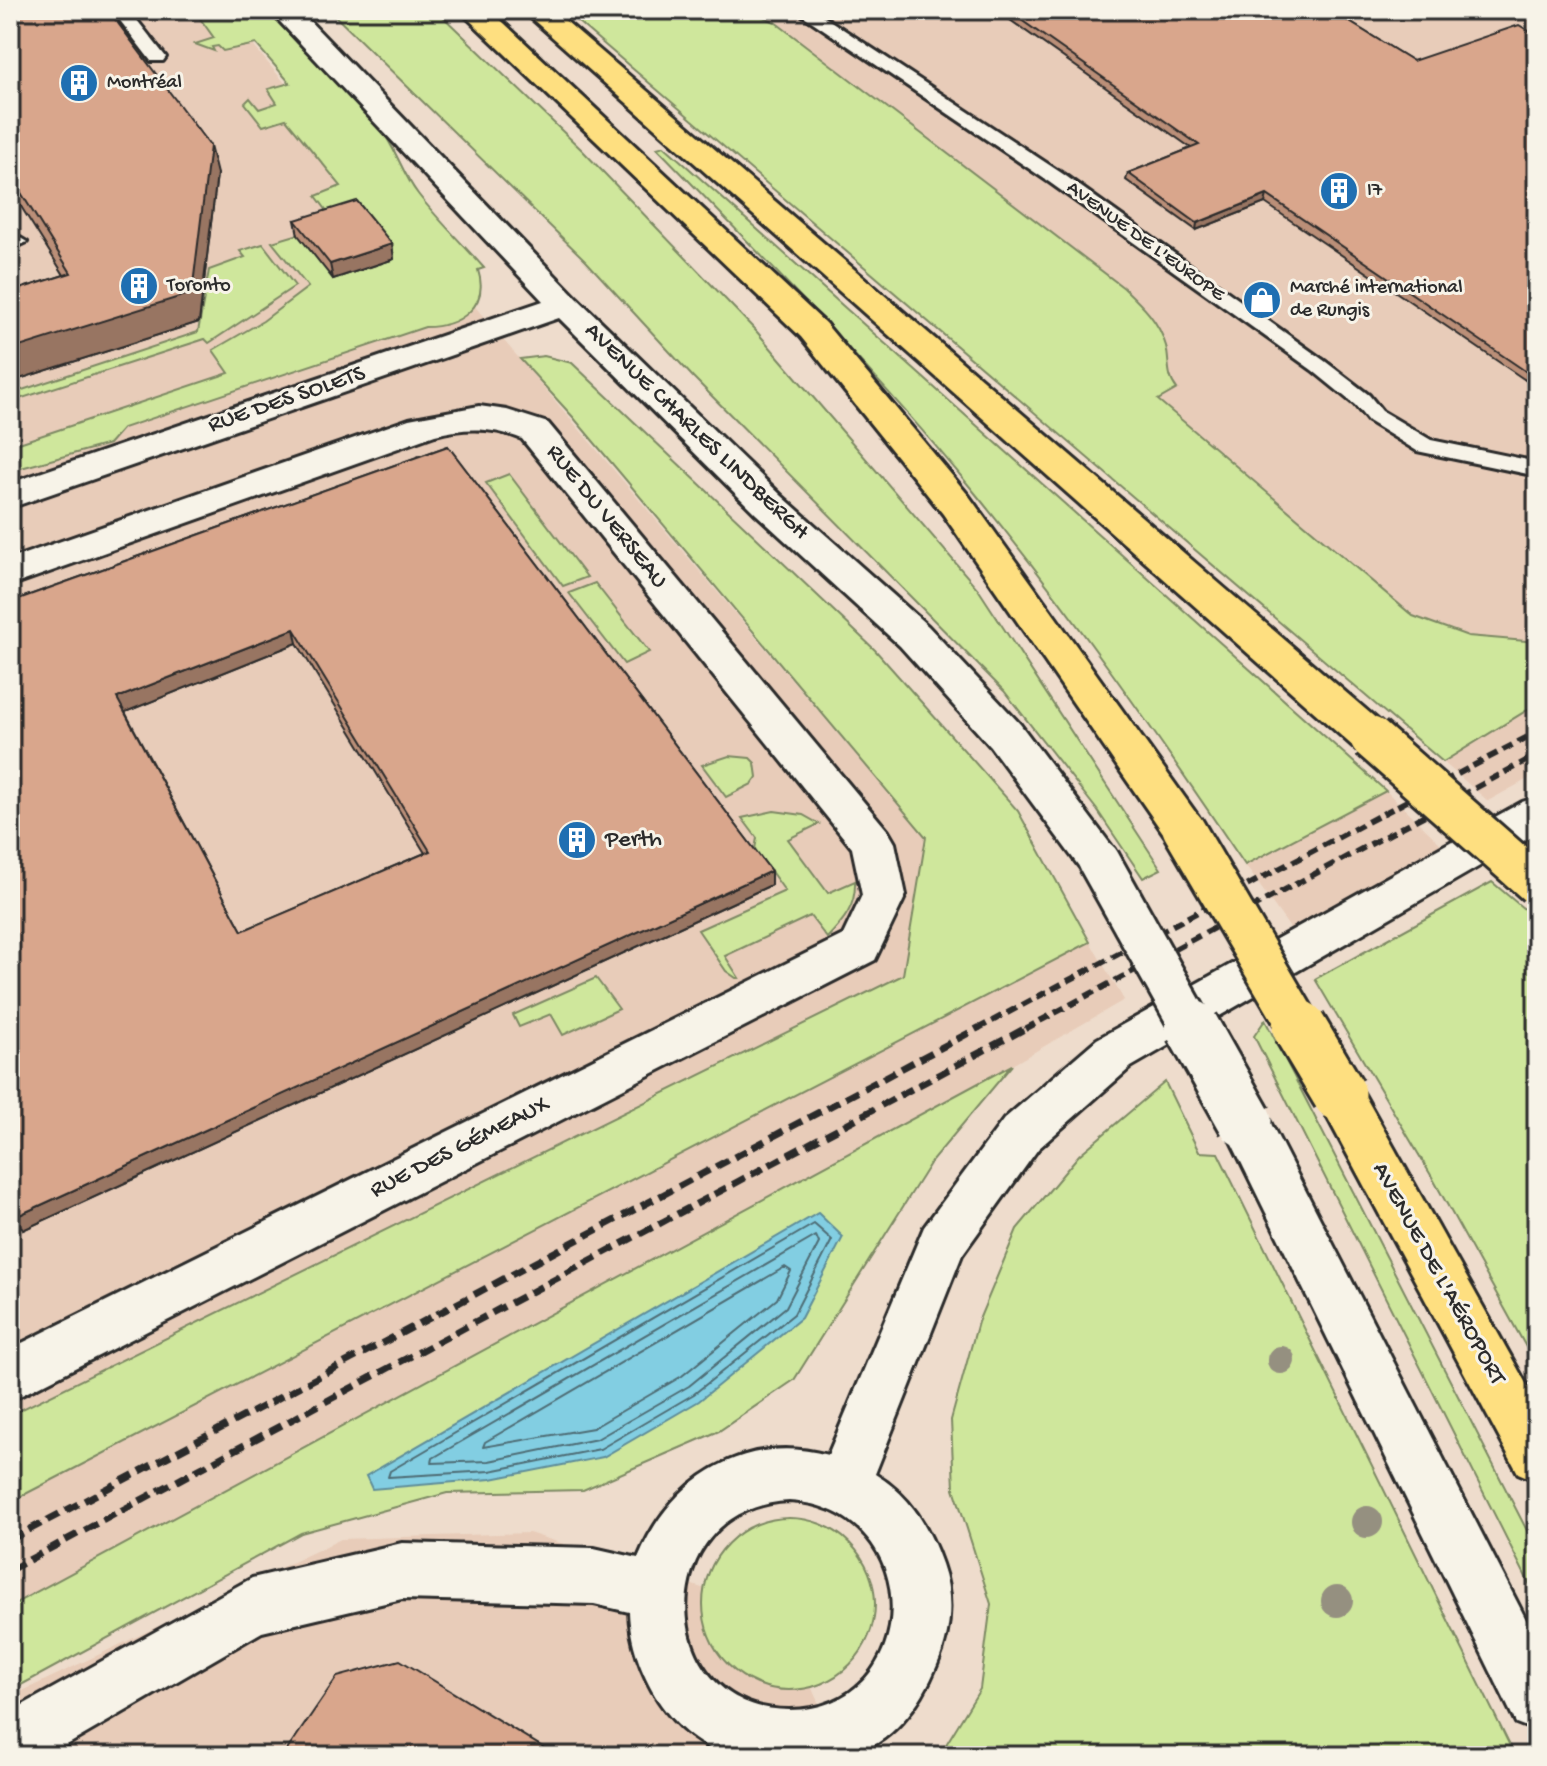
<svg xmlns="http://www.w3.org/2000/svg" width="1547" height="1766" font-family="'Gochi Hand',sans-serif">
  <rect width="100%" height="100%" fill="#eedccc"/>
  <filter id="ink" filterUnits="userSpaceOnUse"><feTurbulence type="fractalNoise" baseFrequency=".0125" numOctaves="2"/><feDisplacementMap in="SourceGraphic" scale="16" xChannelSelector="R" yChannelSelector="G"/><feConvolveMatrix kernelMatrix="1 2 1 2 8 2 1 2 1" color-interpolation-filters="sRGB"/></filter>
  <g filter="url(#ink)">
    <!-- built -->
    <g fill="#e8ccb9">
      <polygon points="10,10 223,10 1025,954 10,1450"/>
      <polygon points="643,10 1537,10 1537,675 1502,696"/>
      <polygon points="1537,704 1537,774 1488,801 1443,762"/>
      <polygon points="1386,791 1447,850 1295,935 1245,865"/>
      <polygon points="1090,942 1124,1000 1012,1065 10,1606 10,1502"/>
      <polygon points="529,1533 778,1612 842,1756 10,1756 10,1697 341,1539"/>
    </g>
    <!-- green -->
    <g fill="#cfe79c" stroke="#7d8964" stroke-width="2">
      <path d="M194 10H266C302 49 344 84 378 125 396 147 401 172 418 194 438 220 462 243 484 268L478 270C490 307 459 327 425 327L123 428 109 444 10 471V446L229 373 213 350 263 321 308 287 272 242 336 223 316 196 341 186 286 119 263 126 245 103 250 98 259 109 277 103 268 89 290 83 256 44 223 51 218 46 212 47 214 51 195 44 214 38Z"/>
      <polygon points="329,10 436,10 582,150 757,332 978,589 1161,869 1143,878 1097,810 1004,691 693,377 586,261"/>
      <path d="M564 10H748L775 22 1124 288C1142 305 1159 321 1166 346 1170 362 1166 376 1177 389L1158 400 1413 616 1468 636 1537 642V704L1443 762Z"/>
      <path d="M664 146 1386 791 1245 865C1158 736 1069 608 970 487 872 368 764 258 657 148Z"/>
      <polygon points="263,244 295,286 209,343 205,339 10,402 10,394 198,332 209,270 245,257 240,251"/>
      <polygon points="544,356 572,363 875,650 1018,811 1090,942 10,1502 10,1415 903,975 926,837 573,417 520,359"/>
      <polygon points="509,474 587,577 563,586 486,483"/>
      <polygon points="595,583 649,652 624,664 569,593"/>
      <polygon points="729,756 750,758 755,763 757,777 752,784 726,797 702,765"/>
      <path d="M774 811 803 815 819 824 788 839 828 893 855 881C856 907 844 920 827 938L810 916 725 956 739 978H736L726 971 698 930 785 891 755 849 757 838 742 818Z"/>
      <polygon points="1492,882 1537,920 1537,1367 1432,1177 1315,979"/>
      <polygon points="596,978 619,1009 563,1035 551,1014 519,1027 513,1015"/>
      <polygon points="1265,1020 1537,1550 1537,1599 1254,1036"/>
      <polygon points="1012,1065 931,1162 794,1380 719,1431 583,1490 447,1493 301,1533 10,1691 10,1606"/>
      <polygon points="1165,1082 1199,1152 1218,1153 1515,1756 939,1756 980,1689 991,1604 954,1488 951,1420 978,1322 1017,1229 1079,1155"/>
      <circle cx="789" cy="1604" r="86"/>
    </g>
    <!-- water -->
    <polygon fill="#82cee2" stroke="#5f8d99" stroke-width="2" points="818,1213 843,1237 801,1318 699,1401 603,1457 491,1479 372,1489 366,1476"/>
    <g fill="none" stroke-linecap="round" stroke-linejoin="round">
      <!-- shore -->
      <g stroke="#4e6c74" stroke-width="2">
        <polygon points="814,1224 832,1240 794,1314 694,1394 600,1449 490,1471 388,1477 390,1471"/>
        <polygon points="816,1236 819,1243 786,1307 689,1386 597,1439 489,1461 432,1463 433,1458"/>
        <polygon points="785,1267 791,1271 777,1299 682,1376 593,1428 483,1447 485,1442"/>
      </g>
      <defs>
        <g id="lane">
          <polygon points="112,10 129,10 166,57 163,61 151,61"/>
          <polygon points="795,10 814,10 1063,174 1326,362 1369,395 1382,411 1431,440 1537,462 1537,476 1417,451 1368,421 1355,405 1312,370 1049,182"/>
          <polygon points="17,236 27,242 10,250 10,238"/>
        </g>
        <path id="street" d="M479 406 507 410 548 423 888 831 895 843 906 895 875 960 10 1401V1349L843 935 862 895 852 848 522 439C493 427 465 427 435 435L10 586V559L409 419Z"/>
        <g id="secondary">
          <polygon points="269,10 299,10 577,298 782,496 928,626 1020,724 1114,849 1121,861 1114,873 1099,878 1084,873 990,746 900,646 756,514 559,318 10,508 10,483 543,301"/>
          <path d="M1537 797V833L1131 1067 1038 1149 962 1255 875 1474C910 1495 929 1527 942 1564 954 1598 951 1632 937 1665 921 1704 892 1745 847 1756 828 1760 805 1756 786 1756 769 1756 748 1759 732 1756 671 1742 631 1670 629 1612L594 1604 402 1599 262 1632 48 1756H10V1712L252 1578 402 1543 594 1548 638 1558C670 1480 743 1432 828 1455L924 1227 1004 1119 1097 1039 1522 802ZM789 1501C928 1508 924 1710 789 1710 654 1710 650 1508 789 1501Z"/>
          <polygon points="1245,1100 1262,1106 1537,1641 1537,1731 1516,1723 1221,1121 1228,1106"/>
        </g>
        <g id="highway">
          <polygon points="459,10 490,10 825,323 969,496 1198,816 1205,828 1198,840 1183,844 1168,840 943,514 801,337"/>
          <polygon points="522,10 553,10 1386,727 1392,738 1386,749 1371,753 1356,749"/>
          <polygon points="1339,1074 1356,1080 1537,1403 1537,1481 1518,1473 1315,1094 1322,1080"/>
        </g>
      </defs>
      <!-- lane casing -->
      <use href="#lane" stroke="#2b2b2b" stroke-width="6"/>
      <!-- street casing -->
      <use href="#street" stroke="#2b2b2b" stroke-width="6"/>
      <!-- secondary casing -->
      <use href="#secondary" stroke="#2b2b2b" stroke-width="6"/>
      <!-- highway casing -->
      <use href="#highway" stroke="#2b2b2b" stroke-width="6"/>
      <!-- lane -->
      <use href="#lane" fill="#f7f3e8" fill-rule="evenodd"/>
      <!-- street -->
      <use href="#street" fill="#f7f3e8" fill-rule="evenodd"/>
      <!-- secondary -->
      <use href="#secondary" fill="#f7f3e8" fill-rule="evenodd"/>
      <!-- highway -->
      <use href="#highway" fill="#fedf80" fill-rule="evenodd"/>
      <!-- rail-far1 -->
      <g stroke="#2b2b2b" stroke-width="6" stroke-dasharray="11 6" stroke-linecap="butt">
        <polyline points="977,1029 1537,732"/>
        <polyline points="1025,1029 1537,755"/>
      </g>
      <!-- rail -->
      <g stroke="#2b2b2b" stroke-width="7" stroke-dasharray="14 7" stroke-linecap="butt">
        <polyline points="10,1540 980,1027"/>
        <polyline points="10,1570 1028,1027"/>
      </g>
      <defs>
        <polyline id="secondary-bridge-far1" points="1099,861 1193,1029"/>
        <polyline id="secondary-bridge" points="1192,1027 1245,1121"/>
        <g id="highway-bridge-far1">
          <polyline points="1371,738 1537,884"/>
          <polyline points="1183,828 1301,1029"/>
        </g>
        <polyline id="highway-bridge" points="1299,1027 1339,1094"/>
      </defs>
      <!-- secondary-bridge-far1 casing -->
      <use href="#secondary-bridge-far1" stroke="#2b2b2b" stroke-width="47" stroke-linecap="butt"/>
      <!-- secondary-bridge casing -->
      <use href="#secondary-bridge" stroke="#2b2b2b" stroke-width="59" stroke-linecap="butt"/>
      <!-- highway-bridge-far1 casing -->
      <use href="#highway-bridge-far1" stroke="#2b2b2b" stroke-width="47" stroke-linecap="butt"/>
      <!-- highway-bridge casing -->
      <use href="#highway-bridge" stroke="#2b2b2b" stroke-width="59" stroke-linecap="butt"/>
      <!-- secondary-bridge-far1 -->
      <use href="#secondary-bridge-far1" stroke="#f7f3e8" stroke-width="41"/>
      <!-- secondary-bridge -->
      <use href="#secondary-bridge" stroke="#f7f3e8" stroke-width="53"/>
      <!-- highway-bridge-far1 -->
      <use href="#highway-bridge-far1" stroke="#fedf80" stroke-width="41"/>
      <!-- highway-bridge -->
      <use href="#highway-bridge" stroke="#fedf80" stroke-width="53"/>
    </g>
    <!-- trees -->
    <g fill="#959080">
      <circle cx="1281" cy="1360" r="14"/>
      <circle cx="1367" cy="1522" r="16"/>
      <circle cx="1337" cy="1601" r="16"/>
    </g>
    <!-- wall -->
    <g fill="#bb8f78" stroke="#2b2b2b" stroke-width="2" fill-rule="evenodd">
      <polygon points="10,10 217,174 199,322 10,382 10,292 64,275 10,189"/>
      <polygon points="996,10 1330,10 1413,61 1537,36 1537,388 1265,203 1196,230 1126,180 1128,173 1191,148"/>
      <polygon points="295,220 392,244 394,259 333,279 298,235"/>
      <path d="M448 446 771 871V885L23 1230 10 602ZM297 643 425 853 242 931 125 712Z"/>
    </g>
    <!-- shaded-wall -->
    <g fill="#987462" stroke="#2b2b2b" stroke-width="2">
      <polygon points="210,146 217,174 199,322 10,382 10,350"/>
      <polygon points="1267,195 1265,203 1196,230 1197,223"/>
      <polygon points="392,244 394,259 333,279 330,264"/>
      <polygon points="294,629 297,643 123,713 117,698"/>
      <polygon points="771,871 771,885 23,1230 15,1217"/>
    </g>
    <!-- building -->
    <g fill="#d9a68c" stroke="#2b2b2b" stroke-width="2" fill-rule="evenodd">
      <polygon points="10,10 108,10 210,146 192,293 10,350 10,292 71,273 10,175"/>
      <polygon points="1007,10 1330,10 1413,61 1519,25 1537,36 1537,379 1267,195 1197,223 1128,173 1199,145"/>
      <polygon points="357,201 392,244 330,264 295,220"/>
      <path d="M448 446 771 871 15 1217 10 1204V602ZM294 629 430 851 242 931 117 698Z"/>
      <polygon points="400,1660 557,1756 283,1756 337,1677"/>
    </g>
  </g>
  <!-- icons -->
  <defs>
    <symbol id="building-disc" viewBox="-11 -11 22 22"><circle r="9.5" fill="#1f6fb2" stroke="#f7f3e8"/><path d="M-4-6H4V6H1V3H-1V6H-4ZM-2.5-4.3h1.7v1.8h-1.7ZM.8-4.3h1.7v1.8H.8ZM-2.5-1h1.7V.8h-1.7ZM.8-1h1.7V.8H.8Z" fill="#fff"/></symbol>
    <symbol id="shop-disc" viewBox="-11 -11 22 22"><circle r="9.5" fill="#1f6fb2" stroke="#f7f3e8"/><path d="M-5-2.5h2.3a2.7 3.5 0 0 1 5.4 0H5L5.5 6h-11ZM-1.5-2.5h3a1.5 2.3 0 0 0-3 0Z" fill="#fff"/></symbol>
  </defs>
  <g fill-rule="evenodd">
    <use href="#building-disc" x="57" y="61" width="44" height="44"/>
    <use href="#building-disc" x="1317" y="169" width="44" height="44"/>
    <use href="#building-disc" x="117" y="264" width="44" height="44"/>
    <use href="#shop-disc" x="1240" y="278" width="44" height="44"/>
    <use href="#building-disc" x="555" y="818" width="44" height="44"/>
  </g>
  <g text-anchor="middle" dominant-baseline="central" stroke-width="6" stroke-linejoin="round" paint-order="stroke">
    <!-- far-poi labels -->
    <g font-size="20" fill="#2b2b2b" stroke="#f7f3e8" text-anchor="start">
      <text x="107" y="83">Montréal</text>
      <text x="1367" y="191">I7</text>
      <text x="167" y="286">Toronto</text>
      <text x="1290" y="288">Marché international<tspan x="1290" dy="23">de Rungis</tspan></text>
    </g>
    <!-- far-street labels -->
    <g font-size="20" fill="#2b2b2b" stroke="#f7f3e8">
      <text transform="translate(1145 242) rotate(36)">AVENUE DE L'EUROPE</text>
    </g>
    <!-- street labels -->
    <g font-size="24" fill="#2b2b2b" stroke="#f7f3e8">
      <text transform="translate(287 400) rotate(-19)">RUE DES SOLETS</text>
      <text transform="translate(696 432) rotate(44)">AVENUE CHARLES LINDBERGH</text>
      <text transform="translate(606 517) rotate(51)">RUE DU VERSEAU</text>
      <text transform="translate(460 1148) rotate(-27)">RUE DES GÉMEAUX</text>
      <text transform="translate(1438 1274) rotate(61)">AVENUE DE L'AÉROPORT</text>
    </g>
    <!-- poi labels -->
    <g font-size="24" fill="#2b2b2b" stroke="#f7f3e8" text-anchor="start">
      <text x="605" y="840">Perth</text>
    </g>
  </g>
  <!-- margin -->
  <rect width="1547" height="1766" fill="none" stroke="#f7f3e8" stroke-width="40"/>
  <rect x="20" y="20" width="1507" height="1726" fill="none" stroke="#2b2b2b" stroke-width="3" filter="url(#ink)"/>
</svg>
